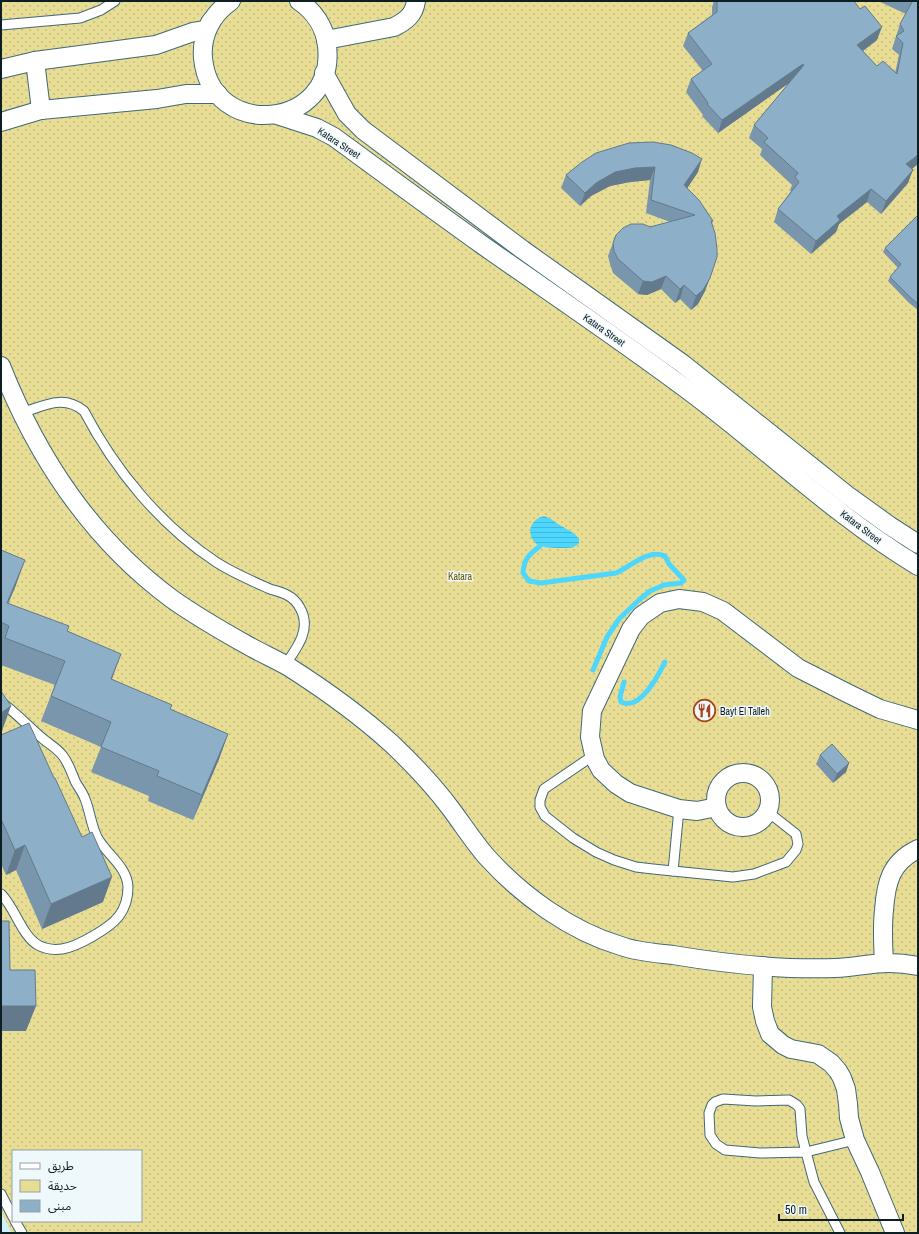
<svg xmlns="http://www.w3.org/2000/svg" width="919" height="1234" font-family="'Archivo Narrow','Noto Sans Arabic',sans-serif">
  <defs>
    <pattern id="green-dots" width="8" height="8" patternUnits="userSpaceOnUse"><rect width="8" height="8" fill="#e8dd94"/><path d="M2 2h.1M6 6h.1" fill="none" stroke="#c6bd7f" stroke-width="1.8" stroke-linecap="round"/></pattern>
    <pattern id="water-rules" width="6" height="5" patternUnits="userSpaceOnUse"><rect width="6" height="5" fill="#4dd7fe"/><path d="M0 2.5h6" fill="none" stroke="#42b8da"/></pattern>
  </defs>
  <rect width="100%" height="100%" fill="#cdf0fc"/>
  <!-- green -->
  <path fill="url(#green-dots)" fill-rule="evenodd" d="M1 1H918V1233H12L1 1212ZM13 1151H141V1221H13Z"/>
  <!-- water -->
  <path fill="url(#water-rules)" d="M544 516 551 519 558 524 575 534 579 539V543C579 544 575 546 574 547 568 549 546 548 540 546 525 538 528 520 544 516Z"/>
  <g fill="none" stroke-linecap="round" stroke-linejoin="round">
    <!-- stream -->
    <g stroke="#4dd7fe" stroke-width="5">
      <path d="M540 546C529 555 524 558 523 573L529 581 541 583 616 573C632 566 647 549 665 556L669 564 684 580 681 583 664 585 650 591 639 600 619 619 607 637 593 670"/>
      <path d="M624 682 620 697 621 702C640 711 658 676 665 662"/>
    </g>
    <defs>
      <g id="lane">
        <polyline points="1,25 80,18 101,10 115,1"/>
        <path d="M21 413C44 406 63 394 84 411 115 470 160 525 216 562 233 573 252 581 270 589 276 591 282 592 287 595 293 598 297 602 300 608 312 629 297 648 285 665"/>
        <path d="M1 702C16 713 28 726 42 738 49 744 57 748 63 756 69 764 72 774 76 783 79 788 83 793 85 799 90 811 91 825 97 837 106 854 127 866 128 887 128 897 125 908 119 916 110 928 77 947 62 949 54 950 45 949 38 945 22 936 15 908 1 894"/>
        <polyline points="594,755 544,789 540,800 540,807 545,816 573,838 596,852 614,860 636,867 653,869 733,877 754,874 786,862 796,850 798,844 796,834 768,812"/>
        <polyline points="673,871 679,809"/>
        <polyline points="1,1194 13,1217"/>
        <polyline points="15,1221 22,1233"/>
        <polyline points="840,1233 814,1182 806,1152 802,1136 800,1109 797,1105 789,1100 756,1101 723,1099 715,1102 712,1105 709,1113 710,1135 716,1144 725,1150 760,1153 806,1152 855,1140"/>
      </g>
      <g id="street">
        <path d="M231 1C212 14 201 35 203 58 211 142 337 129 327 46 325 27 314 11 299 1"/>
        <path d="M326 40 394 27C406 21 414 15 416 1"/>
        <polyline points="35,61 41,110"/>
        <polyline points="1,69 35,61 156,45 193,32 206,30 211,21"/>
        <polyline points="324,73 347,114 363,130 523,250 683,364 847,495 890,526 918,544"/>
        <path d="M277 115 317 128 334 137C383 173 432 209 481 244 555 296 630 346 701 400 773 455 840 519 918 566"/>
        <polyline points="1,122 41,110 157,99 186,94 218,94"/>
        <path d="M1 366C38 459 91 539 172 599 196 616 222 631 247 645 261 653 275 659 289 667 325 690 360 715 392 744 413 764 434 786 451 809 463 825 473 841 486 856 521 895 570 931 621 946 637 952 656 953 673 955 727 964 782 970 836 968 854 967 872 963 889 963 899 963 908 964 918 966"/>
        <circle cx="743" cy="800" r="27"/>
        <polyline points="717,807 697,811 679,809 630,793 616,784 601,770 595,759 590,737 592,711 631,629 641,616 660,603 679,599 703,602 723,611 798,668 847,693 880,709 918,720"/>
        <path d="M884 963C883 945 882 928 884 910 886 882 891 862 918 849"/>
        <polyline points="763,966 762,1007 765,1021 770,1034 783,1045 791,1049 818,1054 831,1063 838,1071 842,1078 846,1089 848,1104 849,1118 855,1140 870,1172 895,1233"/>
      </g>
    </defs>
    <!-- lane casing -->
    <use href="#lane" stroke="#406976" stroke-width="11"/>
    <!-- street casing -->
    <use href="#street" stroke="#406976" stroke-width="20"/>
    <!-- lane -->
    <use href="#lane" stroke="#fff" stroke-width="9"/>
    <!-- street -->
    <use href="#street" stroke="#fff" stroke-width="18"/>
  </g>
  <!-- wall -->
  <g fill="#7a96ac">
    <polygon points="714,1 854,1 877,40 863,51 877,66 895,73 899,55 892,49 900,24 906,14 878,1 918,1 918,164 912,169 908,183 881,214 867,202 839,224 836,232 811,254 774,222 778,209 791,191 790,190 792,185 760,155 762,149 749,138 754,125 789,83 718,133 702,116 703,115 686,92 691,79 703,71 683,46 688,33 712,15 712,7"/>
    <polygon points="596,153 698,172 687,188 713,221 712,224 705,291 698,304 691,310 680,299 675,303 661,289 647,295 638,294 613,273 610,264 608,256 616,235 670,222 646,213 650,180 630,182 610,186 591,196 580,206 561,188 566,175"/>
    <polygon points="918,215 918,310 909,303 888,281 890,277 898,268 883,252 885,248"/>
    <polygon points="1,550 16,585 8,604 67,631 112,679 170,709 228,734 219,759 193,820 148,801 149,796 91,772 101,747 41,721 55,685 1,665"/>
    <polygon points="1,735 103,902 42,929 16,870 6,875 1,864"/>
    <polygon points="820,755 849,763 846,772 833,783 816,764"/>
  </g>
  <!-- shaded-wall -->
  <g fill="#637a8c">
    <polygon points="882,27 877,40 853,58 857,45"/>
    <polygon points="803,64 799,76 718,133 722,120"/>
    <polygon points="918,155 918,164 902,176 906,164"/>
    <polygon points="702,159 698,172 680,199 684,185"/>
    <polygon points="655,167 650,180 630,182 610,186 591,196 580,206 585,193 596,183 615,172 635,168"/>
    <polygon points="913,170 908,183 881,214 886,201"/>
    <polygon points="871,189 867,202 839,224 836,232 811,254 816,241 837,216"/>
    <polygon points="666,276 661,289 647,295 638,294 643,281"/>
    <polygon points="710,278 705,291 698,304 691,310 696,296"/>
    <polygon points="684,285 680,299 675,303 680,289"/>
    <polygon points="25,560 16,585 1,620 7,603"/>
    <polygon points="121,654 112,679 111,679"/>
    <polygon points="11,706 2,731 1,732 1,713"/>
    <polygon points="228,734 219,759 193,820 202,795"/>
    <polygon points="849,763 846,772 833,783 837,774"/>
    <polygon points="25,845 16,870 6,875 15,850"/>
    <polygon points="112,877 103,902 42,929 51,904"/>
    <polygon points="1,1006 36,1006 26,1031 1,1031"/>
  </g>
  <!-- building -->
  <g fill="#8eafc8" stroke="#637a8c">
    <polygon points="717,1 854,1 860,9 865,6 882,27 857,45 877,66 883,61 897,74 903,43 896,36 904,31 900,24 912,2 910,1 918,1 918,155 906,164 913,170 886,201 871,189 837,216 840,220 816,241 778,209 799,182 795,177 798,173 764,142 768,138 754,125 804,65 803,64 722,120 707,104 708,103 691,79 712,64 688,33 717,12"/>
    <polygon points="653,142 671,145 692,153 702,159 684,185 699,200 713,221 711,221 715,233 717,249 717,257 710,278 703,290 696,296 684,285 680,289 666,276 652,282 643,281 618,259 614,251 613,243 616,235 623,228 631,224 643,224 650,227 695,215 651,200 655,167 635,168 615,172 596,183 585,193 566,175 582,162 596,153 629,143"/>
    <polygon points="918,215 918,304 911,298 890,277 901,264 885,248"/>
    <polygon points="1,550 25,560 7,603 69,626 67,631 121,654 111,679 172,705 170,709 228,734 202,795 157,776 159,771 101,747 111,722 51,696 65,661 5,638 9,626 1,622"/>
    <polygon points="1,691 11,706 1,713"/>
    <polygon points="29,723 54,778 55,778 82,837 92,832 112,877 51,904 25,845 15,850 1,819 1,735"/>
    <polygon points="832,744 849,763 837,774 820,755"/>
    <polygon points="1,921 9,921 10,970 35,970 36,1006 1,1006"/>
  </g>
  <!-- icons -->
  <defs>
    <symbol id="restaurant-ring" viewBox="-11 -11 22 22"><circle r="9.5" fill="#eff8fb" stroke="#a84218" stroke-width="1.5"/><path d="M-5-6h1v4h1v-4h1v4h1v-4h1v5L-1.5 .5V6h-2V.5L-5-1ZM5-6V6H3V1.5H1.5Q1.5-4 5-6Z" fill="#a84218"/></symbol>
  </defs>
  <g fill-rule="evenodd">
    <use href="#restaurant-ring" x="692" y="698" width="25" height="25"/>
  </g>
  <g text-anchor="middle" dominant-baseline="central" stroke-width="3" stroke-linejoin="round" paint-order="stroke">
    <!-- street labels -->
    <g font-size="10" fill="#0e1f24" stroke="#eff8fb">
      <text transform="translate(339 143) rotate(33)">Katara Street</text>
      <text transform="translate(604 330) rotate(35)">Katara Street</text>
      <text transform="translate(861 527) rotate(37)">Katara Street</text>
    </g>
    <!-- park labels -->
    <g font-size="10" fill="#635801" stroke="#eff8fb">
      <text x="460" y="576">Katara</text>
    </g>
    <!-- poi labels -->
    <g font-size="10" fill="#0e1f24" stroke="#eff8fb" text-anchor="start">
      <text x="720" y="711">Bayt El Talleh</text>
    </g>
  </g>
  <!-- border -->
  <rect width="919" height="1234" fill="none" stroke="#0e1f24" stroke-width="4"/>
  <!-- legend -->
  <rect x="12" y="1150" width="130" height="72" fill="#eff8fb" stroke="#95a1a5"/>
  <rect x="20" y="1163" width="20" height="6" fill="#ffffff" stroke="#95a1a5"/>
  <text x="48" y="1170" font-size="12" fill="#0e1f24">طريق</text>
  <rect x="20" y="1180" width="20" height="12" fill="#e8dd94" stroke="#95a1a5"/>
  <text x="48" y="1190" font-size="12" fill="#0e1f24">حديقة</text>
  <rect x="20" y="1200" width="20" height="12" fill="#8eafc8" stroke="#95a1a5"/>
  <text x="48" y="1210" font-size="12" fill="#0e1f24">مبنى</text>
  <!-- scale -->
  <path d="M779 1214v6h124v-6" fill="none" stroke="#0e1f24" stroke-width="2"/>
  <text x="785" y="1214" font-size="12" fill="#0e1f24" stroke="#eff8fb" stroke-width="3" paint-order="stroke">50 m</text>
</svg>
